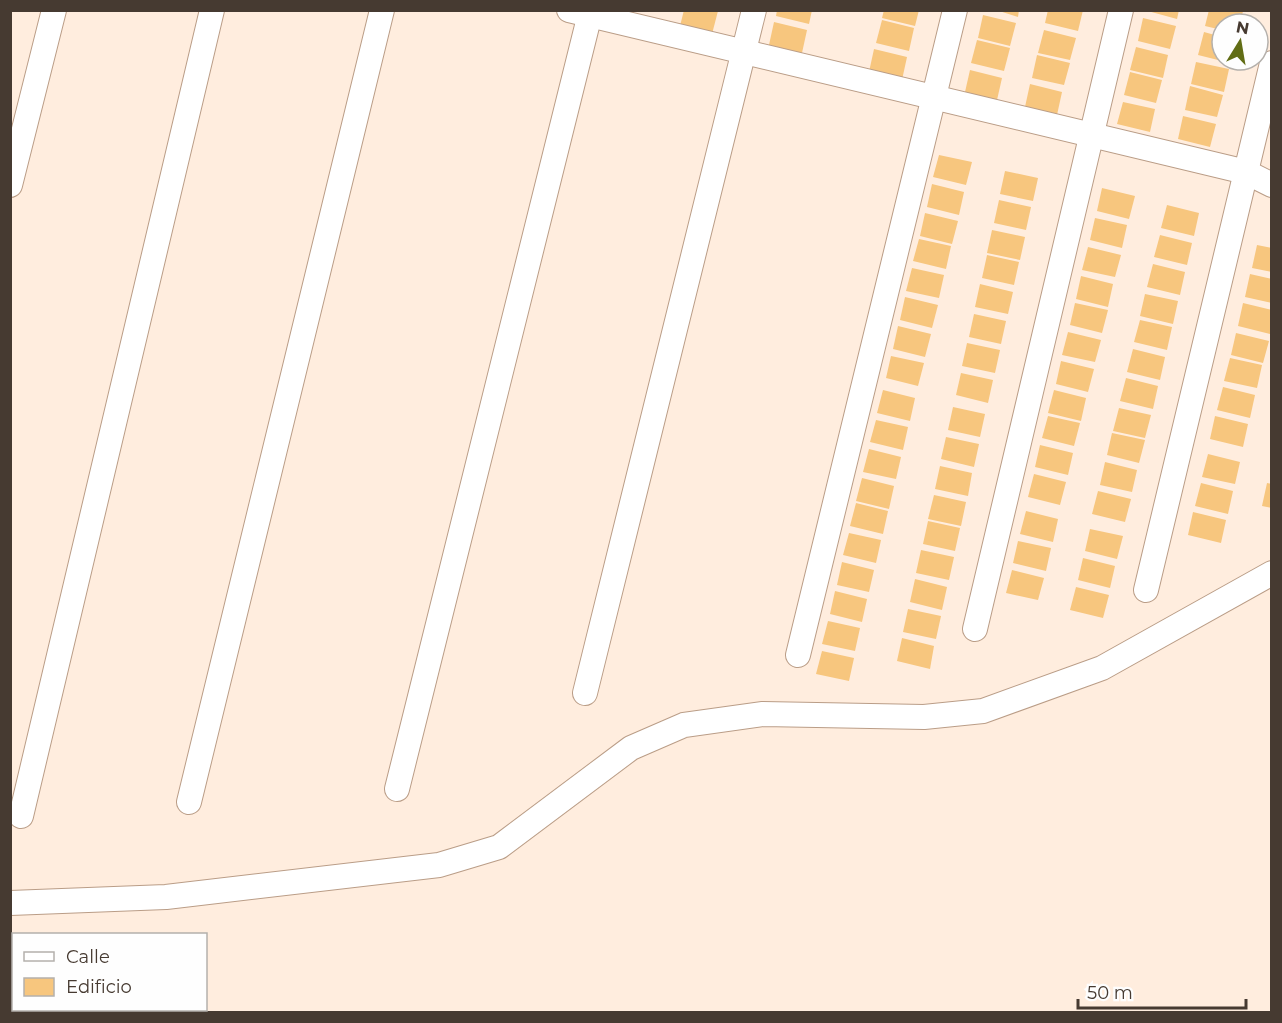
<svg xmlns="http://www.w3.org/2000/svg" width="1282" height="1023" font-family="Montserrat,sans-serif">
  <rect width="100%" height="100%" fill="#ffedde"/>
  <!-- building -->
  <g fill="#f7c67e">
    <polygon points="684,10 718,11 712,34 680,26"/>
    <polygon points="777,10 812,10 809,24 776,16"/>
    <polygon points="884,10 919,10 915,26 882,18"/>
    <polygon points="996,10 1019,10 1018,17"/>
    <polygon points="1048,10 1083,10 1078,31 1045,23"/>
    <polygon points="1144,10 1179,10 1177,19"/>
    <polygon points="1209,10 1241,10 1243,11 1240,24 1222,24 1222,30 1205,26"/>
    <polygon points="983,15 1016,23 1010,46 978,38"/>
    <polygon points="1143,18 1176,26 1170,49 1138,41"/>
    <polygon points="882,20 914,28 909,51 876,43"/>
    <polygon points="774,22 807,30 802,53 769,45"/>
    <polygon points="1044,30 1076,38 1070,60 1038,53"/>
    <polygon points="1204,32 1222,37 1222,61 1198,55"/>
    <polygon points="977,40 1010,48 1004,71 971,63"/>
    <polygon points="1136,47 1168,55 1163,78 1130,70"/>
    <polygon points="874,49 907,57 902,80 869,72"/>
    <polygon points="1037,55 1070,63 1064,85 1032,78"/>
    <polygon points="1196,62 1229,69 1224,92 1191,84"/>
    <polygon points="970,70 1002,78 997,100 965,92"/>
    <polygon points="1130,72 1162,80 1156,103 1124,95"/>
    <polygon points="1030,84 1062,92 1057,115 1025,107"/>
    <polygon points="1190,86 1223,95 1217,117 1185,110"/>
    <polygon points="1123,102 1155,109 1150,132 1117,124"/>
    <polygon points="1183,116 1216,124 1210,147 1178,139"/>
    <polygon points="939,155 972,162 966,185 933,177"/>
    <polygon points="1005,171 1038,178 1033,201 1000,194"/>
    <polygon points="932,184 964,192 959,215 927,207"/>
    <polygon points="1102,188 1135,196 1129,219 1097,211"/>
    <polygon points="999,200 1031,207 1026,230 994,223"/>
    <polygon points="1167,205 1199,213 1194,236 1161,228"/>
    <polygon points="925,213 958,221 952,244 920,236"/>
    <polygon points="1095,218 1127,225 1122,248 1090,240"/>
    <polygon points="992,230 1025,237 1020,260 987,253"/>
    <polygon points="1160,235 1192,243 1187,265 1154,257"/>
    <polygon points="919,239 951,246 946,269 913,261"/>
    <polygon points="1257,245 1272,248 1272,272 1252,268"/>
    <polygon points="1088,247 1121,255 1115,277 1082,270"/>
    <polygon points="987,255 1019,262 1014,285 982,278"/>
    <polygon points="1153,264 1185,272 1180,295 1147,287"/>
    <polygon points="912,268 944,275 939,298 906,291"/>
    <polygon points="1250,274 1272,279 1272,303 1245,297"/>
    <polygon points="1081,276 1113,284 1108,307 1076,299"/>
    <polygon points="980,284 1013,292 1008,314 975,307"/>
    <polygon points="1145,294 1178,301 1173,324 1140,316"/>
    <polygon points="905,297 938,305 932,328 900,320"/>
    <polygon points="1075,303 1108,310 1102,333 1070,325"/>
    <polygon points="1243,303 1272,310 1270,334 1238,326"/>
    <polygon points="974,314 1006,321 1001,344 969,337"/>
    <polygon points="1140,320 1172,327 1167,350 1134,342"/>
    <polygon points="898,326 931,334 925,357 893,349"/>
    <polygon points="1068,332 1101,340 1095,362 1062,355"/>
    <polygon points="1236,333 1269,341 1263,363 1231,355"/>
    <polygon points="967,343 1000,350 995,373 962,366"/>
    <polygon points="1133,349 1165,357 1160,380 1127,372"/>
    <polygon points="891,356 924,363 918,386 886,378"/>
    <polygon points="1230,358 1262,365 1257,388 1224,381"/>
    <polygon points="1061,361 1094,369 1088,392 1056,384"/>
    <polygon points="961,373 993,380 988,403 956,395"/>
    <polygon points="1126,378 1158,386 1153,409 1120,401"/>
    <polygon points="1223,387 1255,395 1250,418 1217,410"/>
    <polygon points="883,390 915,398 910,421 877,413"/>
    <polygon points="1054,390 1086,398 1081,421 1048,413"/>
    <polygon points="953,407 985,414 980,437 948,430"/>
    <polygon points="1119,408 1151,415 1145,438 1113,431"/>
    <polygon points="1048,416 1080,423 1074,446 1042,438"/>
    <polygon points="1215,416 1248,424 1243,447 1210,439"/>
    <polygon points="876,420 908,427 903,450 870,442"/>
    <polygon points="1112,433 1145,440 1139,463 1107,455"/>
    <polygon points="946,437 979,444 974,467 941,459"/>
    <polygon points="1040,445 1073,453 1068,475 1035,467"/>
    <polygon points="869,449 901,457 896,479 863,472"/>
    <polygon points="1208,454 1240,462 1235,484 1202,477"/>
    <polygon points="1105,462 1137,470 1132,492 1100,485"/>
    <polygon points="940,466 972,473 968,496 935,489"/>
    <polygon points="1034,474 1066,482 1060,505 1028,497"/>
    <polygon points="862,478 894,486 889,509 856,501"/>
    <polygon points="1201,483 1233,491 1228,514 1195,506"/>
    <polygon points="1267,483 1272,484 1272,508 1262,506"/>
    <polygon points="1098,491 1131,499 1125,522 1092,514"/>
    <polygon points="934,495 966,502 961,526 928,519"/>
    <polygon points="856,503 888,511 883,534 850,526"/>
    <polygon points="1026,511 1058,519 1053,542 1020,534"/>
    <polygon points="1193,512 1226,520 1221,543 1188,535"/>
    <polygon points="928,521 960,528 955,551 923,544"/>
    <polygon points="1090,529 1123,536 1117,559 1085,551"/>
    <polygon points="849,533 881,540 876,563 843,555"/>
    <polygon points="1018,541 1051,548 1046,571 1013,563"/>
    <polygon points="921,550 954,557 949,580 916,573"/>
    <polygon points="1083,558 1115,566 1110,588 1078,580"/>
    <polygon points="842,562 874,570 869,592 837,585"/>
    <polygon points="1012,570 1044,578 1038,600 1006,593"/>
    <polygon points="915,579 947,587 942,610 910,602"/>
    <polygon points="1076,587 1109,595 1103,618 1070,610"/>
    <polygon points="835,591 867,599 862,622 830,614"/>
    <polygon points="908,609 941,616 936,639 903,632"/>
    <polygon points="828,621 860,628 855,651 822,644"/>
    <polygon points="902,638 934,646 930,669 897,661"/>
    <polygon points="822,651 854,658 849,681 816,674"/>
  </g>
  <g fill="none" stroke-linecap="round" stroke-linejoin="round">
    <defs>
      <g id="minor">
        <polyline points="569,10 1246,172 1272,185"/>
        <polyline points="10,185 54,10"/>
        <polyline points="1146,590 1272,63"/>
        <polyline points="975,629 1121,10"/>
        <polyline points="798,655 955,10"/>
        <polyline points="585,693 754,10"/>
        <polyline points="397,789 591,10"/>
        <polyline points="189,802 382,10"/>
        <polyline points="21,816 212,10"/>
        <polyline points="10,903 166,897 439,865 499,847 631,748 684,725 763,714 924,717 983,711 1102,668 1272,573"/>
      </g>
    </defs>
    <!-- minor casing -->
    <use href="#minor" stroke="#ba9d87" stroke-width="26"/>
    <!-- minor -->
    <use href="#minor" stroke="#fff" stroke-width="24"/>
  </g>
  <!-- border -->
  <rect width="1282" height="1023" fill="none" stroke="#463a31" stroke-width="24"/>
  <!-- legend -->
  <rect x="12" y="933" width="195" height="78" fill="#fefefe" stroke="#b4b0ac" stroke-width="1.5"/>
  <rect x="24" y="952" width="30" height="9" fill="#ffffff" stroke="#b4b0ac" stroke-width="1.5"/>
  <text x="66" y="963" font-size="18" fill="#463a31">Calle</text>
  <rect x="24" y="978" width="30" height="18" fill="#f7c67e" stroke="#b4b0ac" stroke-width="1.5"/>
  <text x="66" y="993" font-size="18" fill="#463a31">Edificio</text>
  <!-- north arrow -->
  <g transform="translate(1240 42) rotate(11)"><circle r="28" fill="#fefefe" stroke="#b4b0ac" stroke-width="1.5"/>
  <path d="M0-4.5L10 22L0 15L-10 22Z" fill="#616d15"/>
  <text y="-9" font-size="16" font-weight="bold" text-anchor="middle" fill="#463a31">N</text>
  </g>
  <!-- scale -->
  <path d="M1078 999v9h168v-9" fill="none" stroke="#463a31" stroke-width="3"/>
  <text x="1087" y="999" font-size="18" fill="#463a31" stroke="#fefefe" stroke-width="4.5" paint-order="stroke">50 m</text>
</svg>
